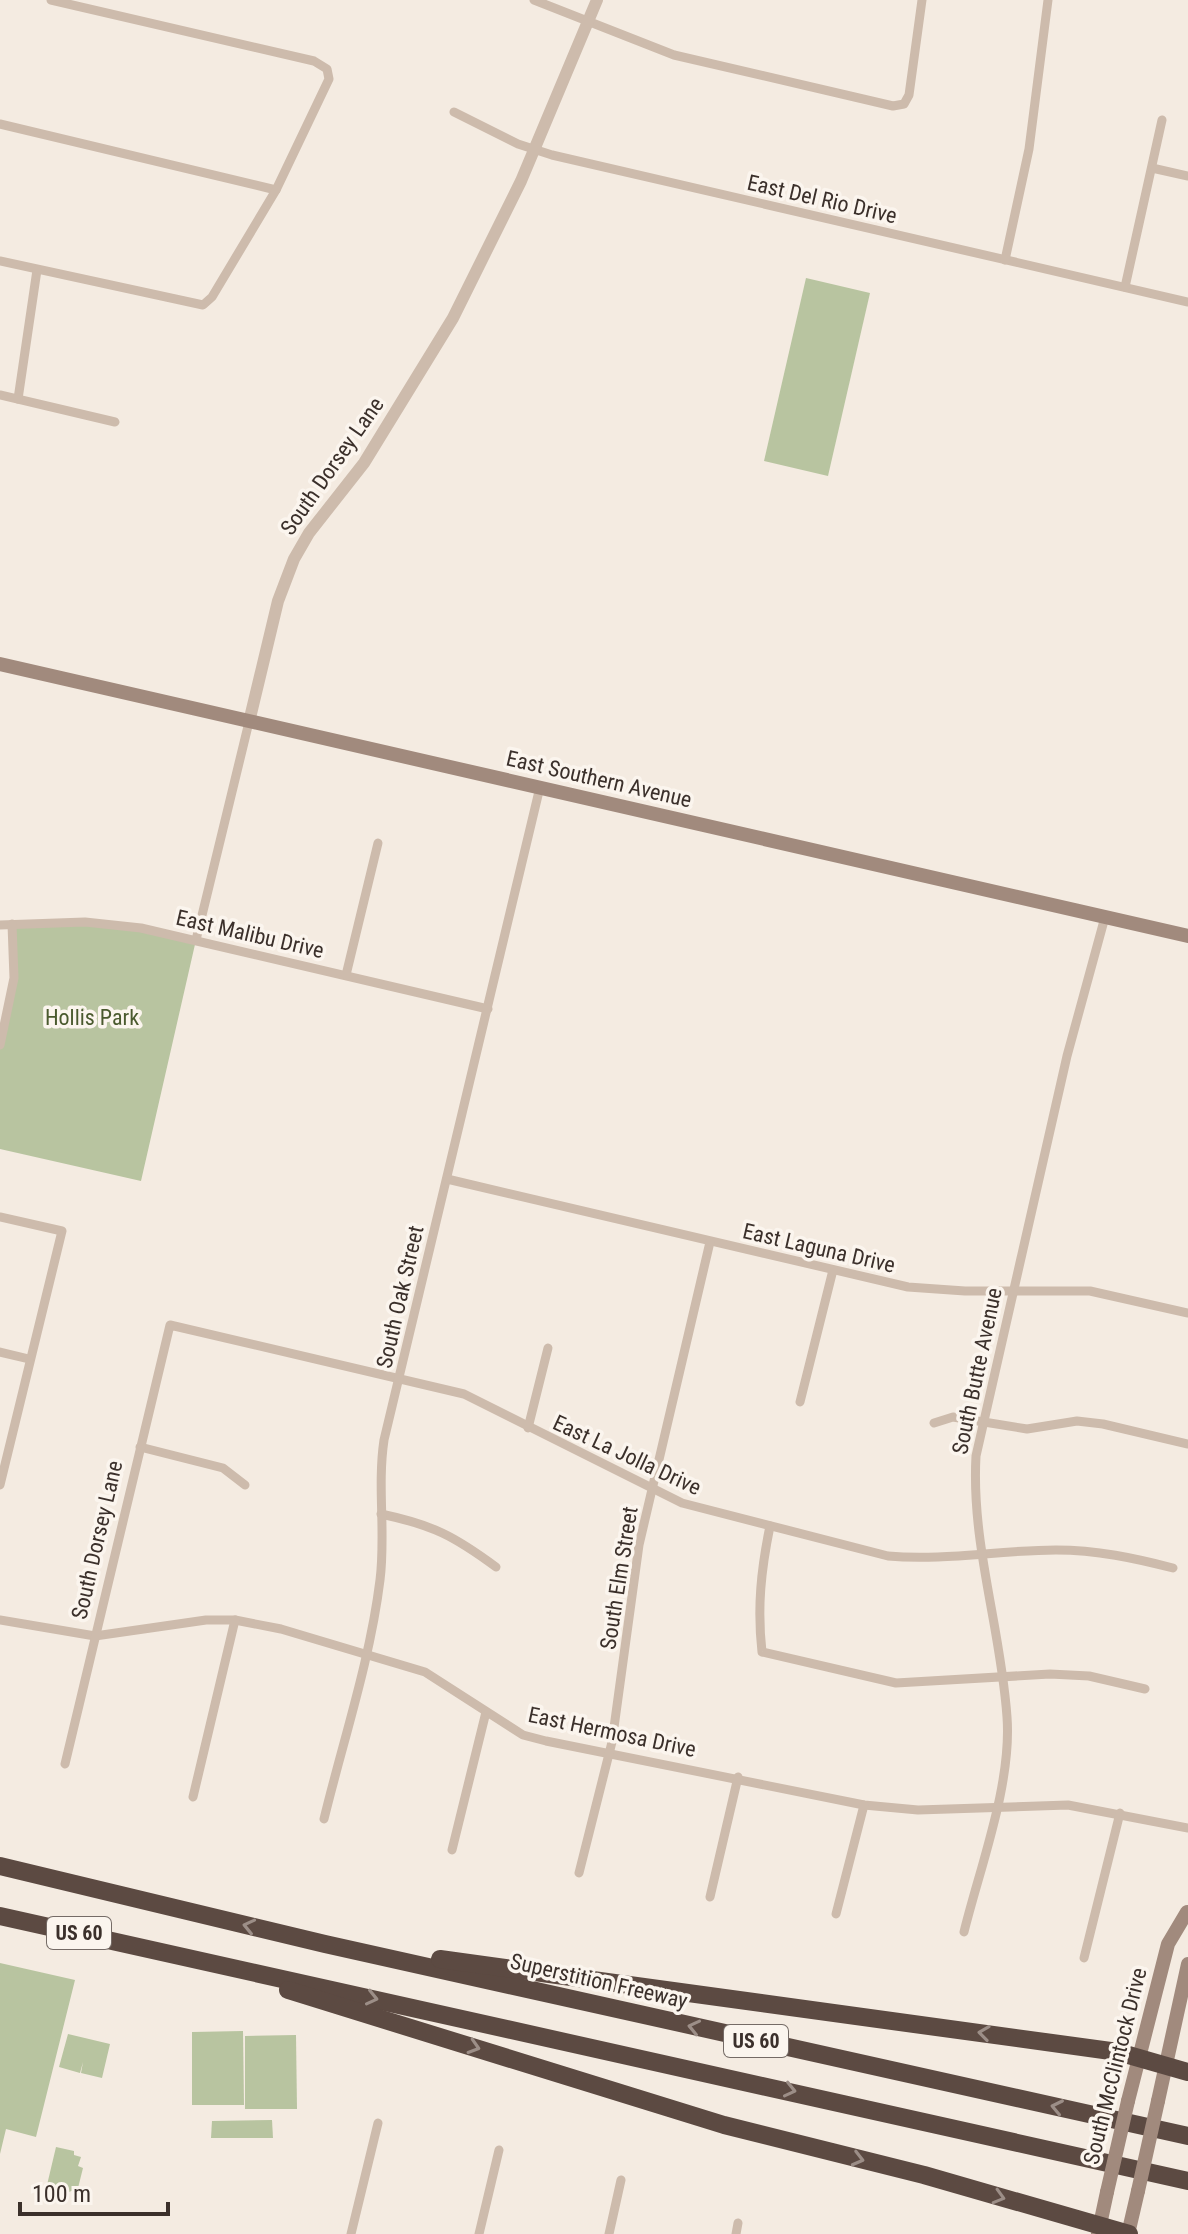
<svg xmlns="http://www.w3.org/2000/svg" width="1188" height="2234" font-family="'Roboto Condensed',sans-serif">
  <rect width="100%" height="100%" fill="#f4ebe1"/>
  <!-- green -->
  <g fill="#b8c4a0">
    <polygon points="806,278 870,293 828,476 764,461"/>
    <polygon points="85,922 196,940 141,1181 0,1149 0,1045 14,978 12,924"/>
    <polygon points="0,1963 75,1980 36,2137 6,2129 0,2154"/>
    <polygon points="243,2031 244,2105 192,2105 192,2032"/>
    <polygon points="68,2034 110,2044 102,2078 81,2073 83,2062 80,2073 59,2067"/>
    <polygon points="296,2035 297,2109 245,2109 245,2036"/>
    <polygon points="272,2120 273,2138 211,2138 212,2121"/>
    <polygon points="56,2147 74,2151 74,2155 81,2157 78,2166 83,2168 78,2188 69,2192 47,2185"/>
  </g>
  <g fill="none" stroke-linecap="round" stroke-linejoin="round">
    <!-- minor -->
    <g stroke="#cdbbac" stroke-width="9">
      <polyline points="534,0 674,55 893,106 904,104 909,95 922,0"/>
      <polyline points="454,112 518,144 552,155 1188,302"/>
      <polyline points="0,124 276,190"/>
      <polyline points="1152,168 1188,176"/>
      <polyline points="1005,260 1029,149 1048,0"/>
      <polyline points="0,261 203,305 212,297 276,190 329,79 327,69 314,61 51,0"/>
      <polyline points="1125,287 1162,120"/>
      <polyline points="0,395 115,422"/>
      <polyline points="18,399 37,270"/>
      <polyline points="0,925 85,922 141,928 488,1009"/>
      <polyline points="196,940 249,722"/>
      <polyline points="346,975 378,843"/>
      <polyline points="0,1045 14,978 12,924"/>
      <polyline points="447,1179 908,1287 965,1291 1090,1291 1188,1313"/>
      <polyline points="0,1217 62,1231 0,1485"/>
      <polyline points="0,1352 29,1359"/>
      <polyline points="800,1402 833,1270"/>
      <polyline points="934,1423 953,1417 1027,1429 1077,1421 1103,1424 1188,1444"/>
      <polyline points="528,1428 548,1348"/>
      <polyline points="140,1447 223,1468 245,1485"/>
      <path d="M381 1514C433 1525 454 1536 496 1567"/>
      <path d="M770 1526C761 1570 757 1608 762 1652L896 1683 1050 1674 1089 1676 1145 1689"/>
      <polyline points="0,1620 95,1636 206,1620 235,1620 281,1629 425,1672 523,1735 546,1741 864,1805 918,1810 1068,1805 1188,1828"/>
      <path d="M65 1764 170 1325 464 1394 682 1503 888 1556C944 1561 1000 1550 1056 1550 1097 1550 1134 1558 1173 1568"/>
      <polyline points="193,1797 235,1620"/>
      <path d="M324 1819C343 1741 370 1661 380 1580 386 1534 377 1487 384 1440L540 787"/>
      <polyline points="452,1850 486,1712"/>
      <polyline points="579,1873 612,1742 639,1545 710,1242"/>
      <polyline points="710,1897 738,1777"/>
      <polyline points="836,1914 864,1805"/>
      <path d="M964 1932C980 1867 1012 1784 1007 1717 1001 1629 971 1544 976 1456L1067 1056 1105 917"/>
      <polyline points="1084,1958 1120,1813"/>
      <polyline points="351,2234 378,2123"/>
      <polyline points="479,2234 499,2150"/>
      <polyline points="609,2234 621,2180"/>
      <polyline points="736,2234 738,2223"/>
    </g>
    <!-- tertiary -->
    <polyline stroke="#cdbbac" stroke-width="12" points="249,722 278,601 294,559 309,533 364,463 453,318 521,181 597,0"/>
    <!-- secondary -->
    <g stroke="#a18a7d" stroke-width="14">
      <polyline points="0,664 1188,936"/>
      <polyline points="1128,2101 1168,1944 1187,1912"/>
      <polyline points="1158,2101 1188,1964"/>
      <polyline points="1098,2234 1107,2192"/>
      <polyline points="1128,2234 1138,2191"/>
    </g>
    <!-- motorway -->
    <g stroke="#5c4a42" stroke-width="18">
      <polyline points="0,1866 325,1944 1188,2136"/>
      <polyline points="0,1916 1188,2181"/>
      <polyline points="440,1959 1118,2052 1188,2072"/>
      <polyline points="288,1990 724,2125 924,2175 1129,2234"/>
    </g>
    <!-- secondary-bridge -->
    <g stroke="#a18a7d" stroke-width="14">
      <polyline points="1138,2191 1158,2101"/>
      <polyline points="1107,2192 1128,2101"/>
    </g>
  </g>
  <!-- one-way arrows -->
  <defs><path id="oneway-chevron" d="M-2-3.5L2.5 0L-2 3.5" fill="none" stroke-width="1.6" stroke-linecap="round" stroke-linejoin="round" transform="scale(2)"/></defs>
  <g stroke="#9c8e87">
    <use href="#oneway-chevron" transform="translate(249 1926) rotate(-167)"/>
    <use href="#oneway-chevron" transform="translate(372 1998) rotate(13)"/>
    <use href="#oneway-chevron" transform="translate(694 2027) rotate(-167)"/>
    <use href="#oneway-chevron" transform="translate(984 2033) rotate(-172)"/>
    <use href="#oneway-chevron" transform="translate(474 2047) rotate(17)"/>
    <use href="#oneway-chevron" transform="translate(790 2090) rotate(13)"/>
    <use href="#oneway-chevron" transform="translate(1057 2107) rotate(-168)"/>
    <use href="#oneway-chevron" transform="translate(858 2159) rotate(14)"/>
    <use href="#oneway-chevron" transform="translate(999 2197) rotate(16)"/>
  </g>
  <g text-anchor="middle" dominant-baseline="central" stroke-width="7" stroke-linejoin="round" paint-order="stroke">
    <!-- shield labels -->
    <g fill="#fbf5ee" stroke="#756b66" stroke-width="2">
      <rect x="47" y="1917" width="64" height="32" rx="6"/>
      <rect x="724" y="2025" width="64" height="32" rx="6"/>
    </g>
    <g font-size="20" font-weight="bold" fill="#3b302b">
      <text x="79" y="1933">US 60</text>
      <text x="756" y="2041">US 60</text>
    </g>
    <!-- street labels -->
    <g font-size="22" fill="#3b302b" stroke="#fbf5ee">
      <text transform="translate(822 199) rotate(13)">East Del Rio Drive</text>
      <text transform="translate(332 466) rotate(-55)">South Dorsey Lane</text>
      <text transform="translate(599 779) rotate(13)">East Southern Avenue</text>
      <text transform="translate(250 934) rotate(13)">East Malibu Drive</text>
      <text transform="translate(819 1248) rotate(13)">East Laguna Drive</text>
      <text transform="translate(400 1297) rotate(-77)">South Oak Street</text>
      <text transform="translate(977 1371) rotate(-78)">South Butte Avenue</text>
      <text transform="translate(627 1455) rotate(25)">East La Jolla Drive</text>
      <text transform="translate(97 1540) rotate(-77)">South Dorsey Lane</text>
      <text transform="translate(619 1578) rotate(-81)">South Elm Street</text>
      <text transform="translate(612 1732) rotate(12)">East Hermosa Drive</text>
      <text transform="translate(599 1981) rotate(13)">Superstition Freeway</text>
      <text transform="translate(1115 2066) rotate(-76)">South McClintock Drive</text>
    </g>
    <!-- park labels -->
    <g font-size="22" fill="#4a5a2e" stroke="#fbf5ee">
      <text x="92" y="1017">Hollis Park</text>
    </g>
  </g>
  <!-- scale -->
  <path d="M20 2202v12h148v-12" fill="none" stroke="#3b302b" stroke-width="4"/>
  <text x="32" y="2202" font-size="24" fill="#3b302b" stroke="#fbf5ee" stroke-width="6" paint-order="stroke">100 m</text>
</svg>
